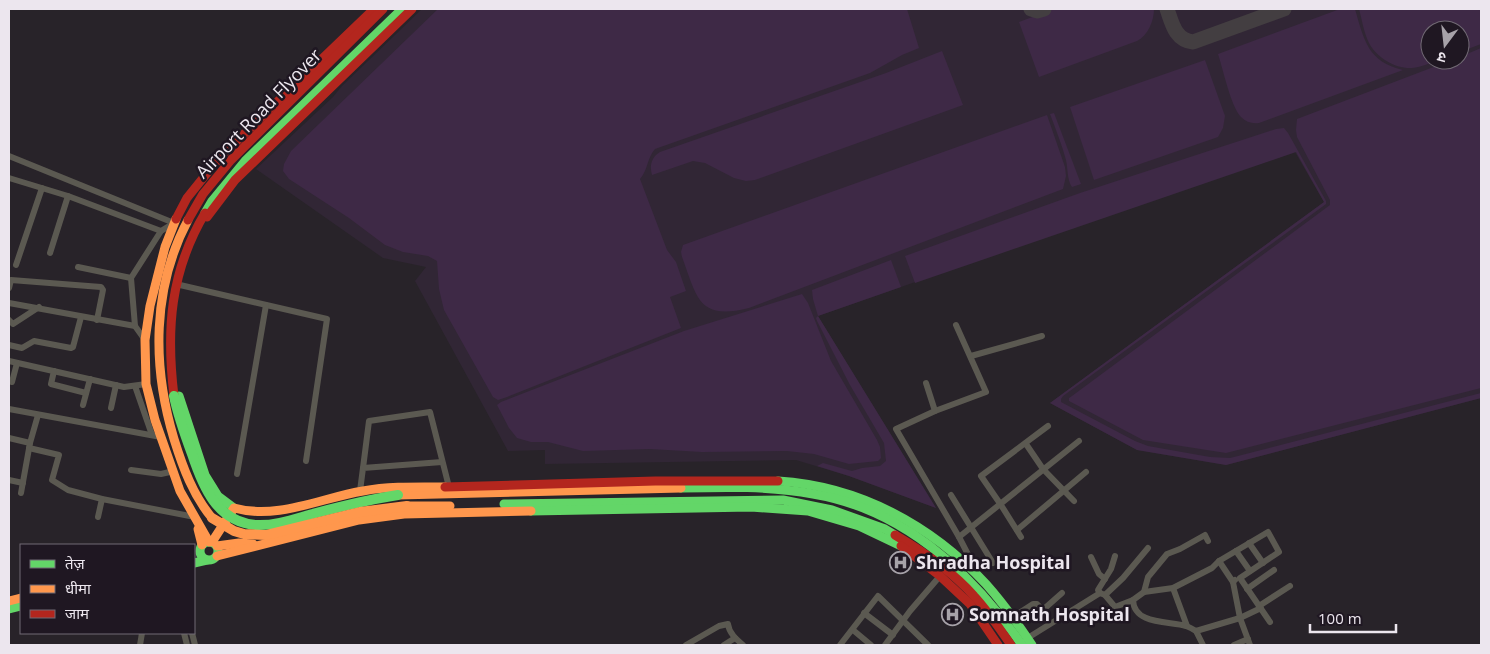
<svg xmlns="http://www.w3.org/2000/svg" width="1490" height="654" font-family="'Open Sans','Noto Sans Devanagari',sans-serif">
  <rect width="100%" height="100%" fill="#282329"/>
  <!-- built -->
  <path fill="#312635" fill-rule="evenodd" d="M422 9H1481V398L1226 465 1137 450 1050 403 1324 202 1295 152 1090 221 818 316 936 508 849 476 796 460 545 464V450L508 451 415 281 426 267 383 258 256 169 333 97 342 86ZM1430 30H1460V60H1430Z"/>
  <!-- green -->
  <g fill="#3e2946">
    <path d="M438 9H907L919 48 902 55 870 73 655 149C647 158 648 170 640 179L667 250 676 262 686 291 670 297 681 328 507 397 498 400 493 397 444 310 439 289 437 261 428 256 403 252 385 245 349 218 289 179 283 171 284 164 291 151Z"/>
    <path d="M1054 9H1154C1154 21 1148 35 1137 41L1039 77 1019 22Z"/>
    <path d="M1340 9H1355C1364 40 1368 62 1403 70L1259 123C1252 124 1246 122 1241 117 1231 107 1223 69 1218 54Z"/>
    <path d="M1359 9H1481V44L1460 52V30H1430V60H1439C1430 63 1422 67 1412 68 1396 69 1377 58 1369 43 1364 33 1362 20 1359 9Z"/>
    <polygon points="1481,48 1481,388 1226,453 1143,440 1069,401 1069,398 1072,396 1330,205 1330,200 1297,137 1296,130 1297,119 1452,60 1460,60 1460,57"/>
    <path d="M942 51 963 105 755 180 746 181 734 178 705 163 693 161 652 175C649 165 652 157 660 152L886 73Z"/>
    <polygon points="1205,60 1225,116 1223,128 1218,137 1094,180 1070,107"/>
    <path d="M1054 113 1081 184 1072 187C1067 180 1068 169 1066 160 1062 145 1056 130 1050 114Z"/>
    <path d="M1047 115 1065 167 1066 176 1063 189 749 308C698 321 697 297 682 257L681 252 683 245Z"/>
    <polygon points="1284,128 1288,133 1326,201 1326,204 1063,396 1061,399 1061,402 1135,441 1148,446 1210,457 1230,458 1238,456 1481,393 1481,398 1226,465 1137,450 1050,403 1324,202 1296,152 915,283 905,256 1080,193 1276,129"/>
    <polygon points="891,260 901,287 818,316 936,508 849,476 817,466 823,463 852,471 862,468 880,466 886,461 884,443 850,385 817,321 816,318 818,316 813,299 812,290"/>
    <polygon points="802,294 808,303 831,361 877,440 880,447 881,458 878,461 849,464 814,454 787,451 702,452 650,449 583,451 548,442 531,442 517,438 509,428 497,405 501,402 684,331"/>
  </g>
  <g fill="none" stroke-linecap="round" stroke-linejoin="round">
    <!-- taxiway -->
    <g stroke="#433e41" stroke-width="15">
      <polyline points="1031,9 1037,11 1044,9"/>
      <path d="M1167 9C1172 23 1175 40 1193 42L1284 9"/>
    </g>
    <!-- street -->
    <g stroke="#5b5951" stroke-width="6">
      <polyline points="9,156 174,223"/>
      <polyline points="9,178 68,196 161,231"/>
      <polyline points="50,253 68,196"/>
      <polyline points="16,265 42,188"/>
      <polyline points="78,267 131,278"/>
      <polyline points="180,285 327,319 306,461"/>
      <polyline points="9,288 11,280 101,287 103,290 97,320"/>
      <polyline points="9,303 135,326"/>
      <polyline points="9,320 13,324 39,307"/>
      <polyline points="956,325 986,392 935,411 896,429 959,537 974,566 975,571"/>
      <polyline points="145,340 135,326 131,278 161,231 174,223"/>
      <polyline points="9,345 22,348 34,341 71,348 73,347 81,317"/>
      <polyline points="971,356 1042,336"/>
      <polyline points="9,361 124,387 146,384"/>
      <polyline points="54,371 51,384 86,393"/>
      <polyline points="12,382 17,363"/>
      <polyline points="926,383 935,411"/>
      <polyline points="135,386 152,435"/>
      <polyline points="83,405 90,379"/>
      <polyline points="111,408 116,385"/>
      <polyline points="9,409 161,437"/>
      <polyline points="9,438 30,443"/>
      <polyline points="1026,444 1043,469 1074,501"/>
      <polyline points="29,448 59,455 52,480 68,490 102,499 195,517"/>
      <polyline points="363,468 369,421 430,412 449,487"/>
      <polyline points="131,470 161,474 174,471"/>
      <polyline points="237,474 266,305"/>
      <polyline points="9,480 23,483"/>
      <polyline points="360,491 363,468 442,462"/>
      <polyline points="21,493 30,443 38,415"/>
      <polyline points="951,495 993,563"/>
      <polyline points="98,517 102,499"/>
      <polyline points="1017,530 1086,472"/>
      <polyline points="959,537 1079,441"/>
      <polyline points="1021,537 1001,505 981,476 1048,426"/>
      <polyline points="1249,543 1263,563"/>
      <polyline points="1236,551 1250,571"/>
      <polyline points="1091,557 1099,574 1105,579"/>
      <polyline points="1219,561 1233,582 1235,580"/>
      <polyline points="1233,582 1240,618 1250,645"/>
      <polyline points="1173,588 1187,626"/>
      <polyline points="1247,589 1274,570"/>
      <polyline points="1144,592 1148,577 1167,554 1180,549 1205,535 1208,541"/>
      <polyline points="1100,593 1098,590 1111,569 1115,556"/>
      <polyline points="1105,595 1123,578 1148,548"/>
      <polyline points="1259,606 1290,586"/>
      <path d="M1261 608 1240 618 1196 631C1193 629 1189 627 1186 626 1169 621 1134 625 1133 600L1144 592 1173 588 1212 568 1219 561 1268 532 1279 552 1240 578 1270 622"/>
      <polyline points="864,613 893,635"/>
      <polyline points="1013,617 1033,604 1037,604 1041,608 1045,608 1062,593"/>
      <polyline points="853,630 871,645"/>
      <polyline points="1196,631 1203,645"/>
      <polyline points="184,633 187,645"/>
      <polyline points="192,633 195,645"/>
      <polyline points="1026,639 1100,593 1105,595 1115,607 1133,600"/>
      <polyline points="140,645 142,633"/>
      <path d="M686 645 719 626 728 624C729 633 736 639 743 645"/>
      <polyline points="724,645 735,638"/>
      <polyline points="840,645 878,596 928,645"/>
      <polyline points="885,645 910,611 940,576"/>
      <polyline points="1234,645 1248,639"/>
    </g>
    <!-- fast -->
    <g stroke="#63d668" stroke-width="9">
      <polyline points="205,213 212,201 245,161 402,9"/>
      <polyline points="179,396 205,475 218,496 234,508"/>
      <path d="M778 481C859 486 931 525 986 584 1003 603 1018 624 1032 645"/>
      <path d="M681 488C725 487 770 486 813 494 904 509 971 572 1022 645"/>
      <polyline points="504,504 783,500 832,510 885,529 895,535"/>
      <polyline points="531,511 751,507 808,511 859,526 901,546"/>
      <circle cx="209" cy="551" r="9"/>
      <polyline points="194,563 207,560"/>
      <polyline points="9,609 21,606"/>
    </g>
    <!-- slow -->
    <g stroke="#ff974d" stroke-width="9">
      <polyline points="176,219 165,247 150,306 145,340 146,384 155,420 180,491 209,542"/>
      <path d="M188 220C152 288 152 366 174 439 183 468 193 495 212 518"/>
      <polyline points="398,495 681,488"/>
      <polyline points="407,506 450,506"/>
      <polyline points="198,529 202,545"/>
      <path d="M212 542 234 508C277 520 321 498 363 491 390 486 418 487 445 487"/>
      <polyline points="217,546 239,543 253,544"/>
      <polyline points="217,556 359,520 404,514 531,511"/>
      <polyline points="9,601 21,598"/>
    </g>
    <!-- jam -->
    <g stroke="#b3261e" stroke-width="9">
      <polyline points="207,217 235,180 412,9"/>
      <polyline points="176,219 187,198 220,157 374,9"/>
      <polyline points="188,220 203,194 231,160 383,9"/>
      <path d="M174 396C166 330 170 272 205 213"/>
      <polyline points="445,487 655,481 778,481"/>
      <path d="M895 535C924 552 952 571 974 596 988 611 999 628 1011 645"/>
      <polyline points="901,546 940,576 970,604 998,645"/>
    </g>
    <!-- fast-bridge -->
    <path stroke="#63d668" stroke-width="10" d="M174 396C178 416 185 435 192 454 203 487 217 522 256 525 277 526 297 518 316 513 343 506 370 499 398 495"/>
    <!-- slow-bridge -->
    <polyline stroke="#ff974d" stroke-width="10" points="212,518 234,531 244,534 266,535 360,512 407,506"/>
  </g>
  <!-- icons -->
  <defs>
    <symbol id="hospital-ring" viewBox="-11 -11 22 22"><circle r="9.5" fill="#1f1722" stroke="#a7a2a9" stroke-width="1.5"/><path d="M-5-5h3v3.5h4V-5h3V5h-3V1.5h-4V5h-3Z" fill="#a7a2a9"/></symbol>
  </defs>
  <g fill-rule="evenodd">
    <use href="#hospital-ring" x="888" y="550" width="25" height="25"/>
    <use href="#hospital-ring" x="940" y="602" width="25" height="25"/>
  </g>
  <g text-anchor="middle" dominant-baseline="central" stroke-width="5" stroke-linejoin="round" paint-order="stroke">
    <!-- street labels -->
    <g font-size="18" fill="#ece6ee" stroke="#1f1722">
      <text transform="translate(258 113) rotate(-46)">Airport Road Flyover</text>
    </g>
    <!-- poi labels -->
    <g font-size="18" font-weight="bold" fill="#ece6ee" stroke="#1f1722" text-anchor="start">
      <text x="916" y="562">Shradha Hospital</text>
      <text x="969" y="614">Somnath Hospital</text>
    </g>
  </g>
  <!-- border -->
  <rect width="1490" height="654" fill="none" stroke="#ece6ee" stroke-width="20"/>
  <!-- legend -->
  <rect x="20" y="544" width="175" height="90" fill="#1f1722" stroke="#716a74"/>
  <rect x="30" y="560" width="25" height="8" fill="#63d668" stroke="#716a74"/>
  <text x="65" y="569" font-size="15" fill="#ece6ee">तेज़</text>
  <rect x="30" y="585" width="25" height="8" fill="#ff974d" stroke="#716a74"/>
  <text x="65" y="594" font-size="15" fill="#ece6ee">धीमा</text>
  <rect x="30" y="610" width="25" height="8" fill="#b3261e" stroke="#716a74"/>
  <text x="65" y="619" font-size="15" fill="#ece6ee">जाम</text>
  <!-- north arrow -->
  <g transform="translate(1445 45) rotate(195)"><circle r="24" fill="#1f1722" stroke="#716a74"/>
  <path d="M0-4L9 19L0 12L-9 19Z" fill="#a7a2a9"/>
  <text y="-8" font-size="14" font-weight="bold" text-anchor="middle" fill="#ece6ee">उ</text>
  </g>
  <!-- scale -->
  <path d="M1310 624v8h86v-8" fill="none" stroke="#ece6ee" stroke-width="2.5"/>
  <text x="1318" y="624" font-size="15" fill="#ece6ee" stroke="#1f1722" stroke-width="4" paint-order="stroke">100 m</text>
</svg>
